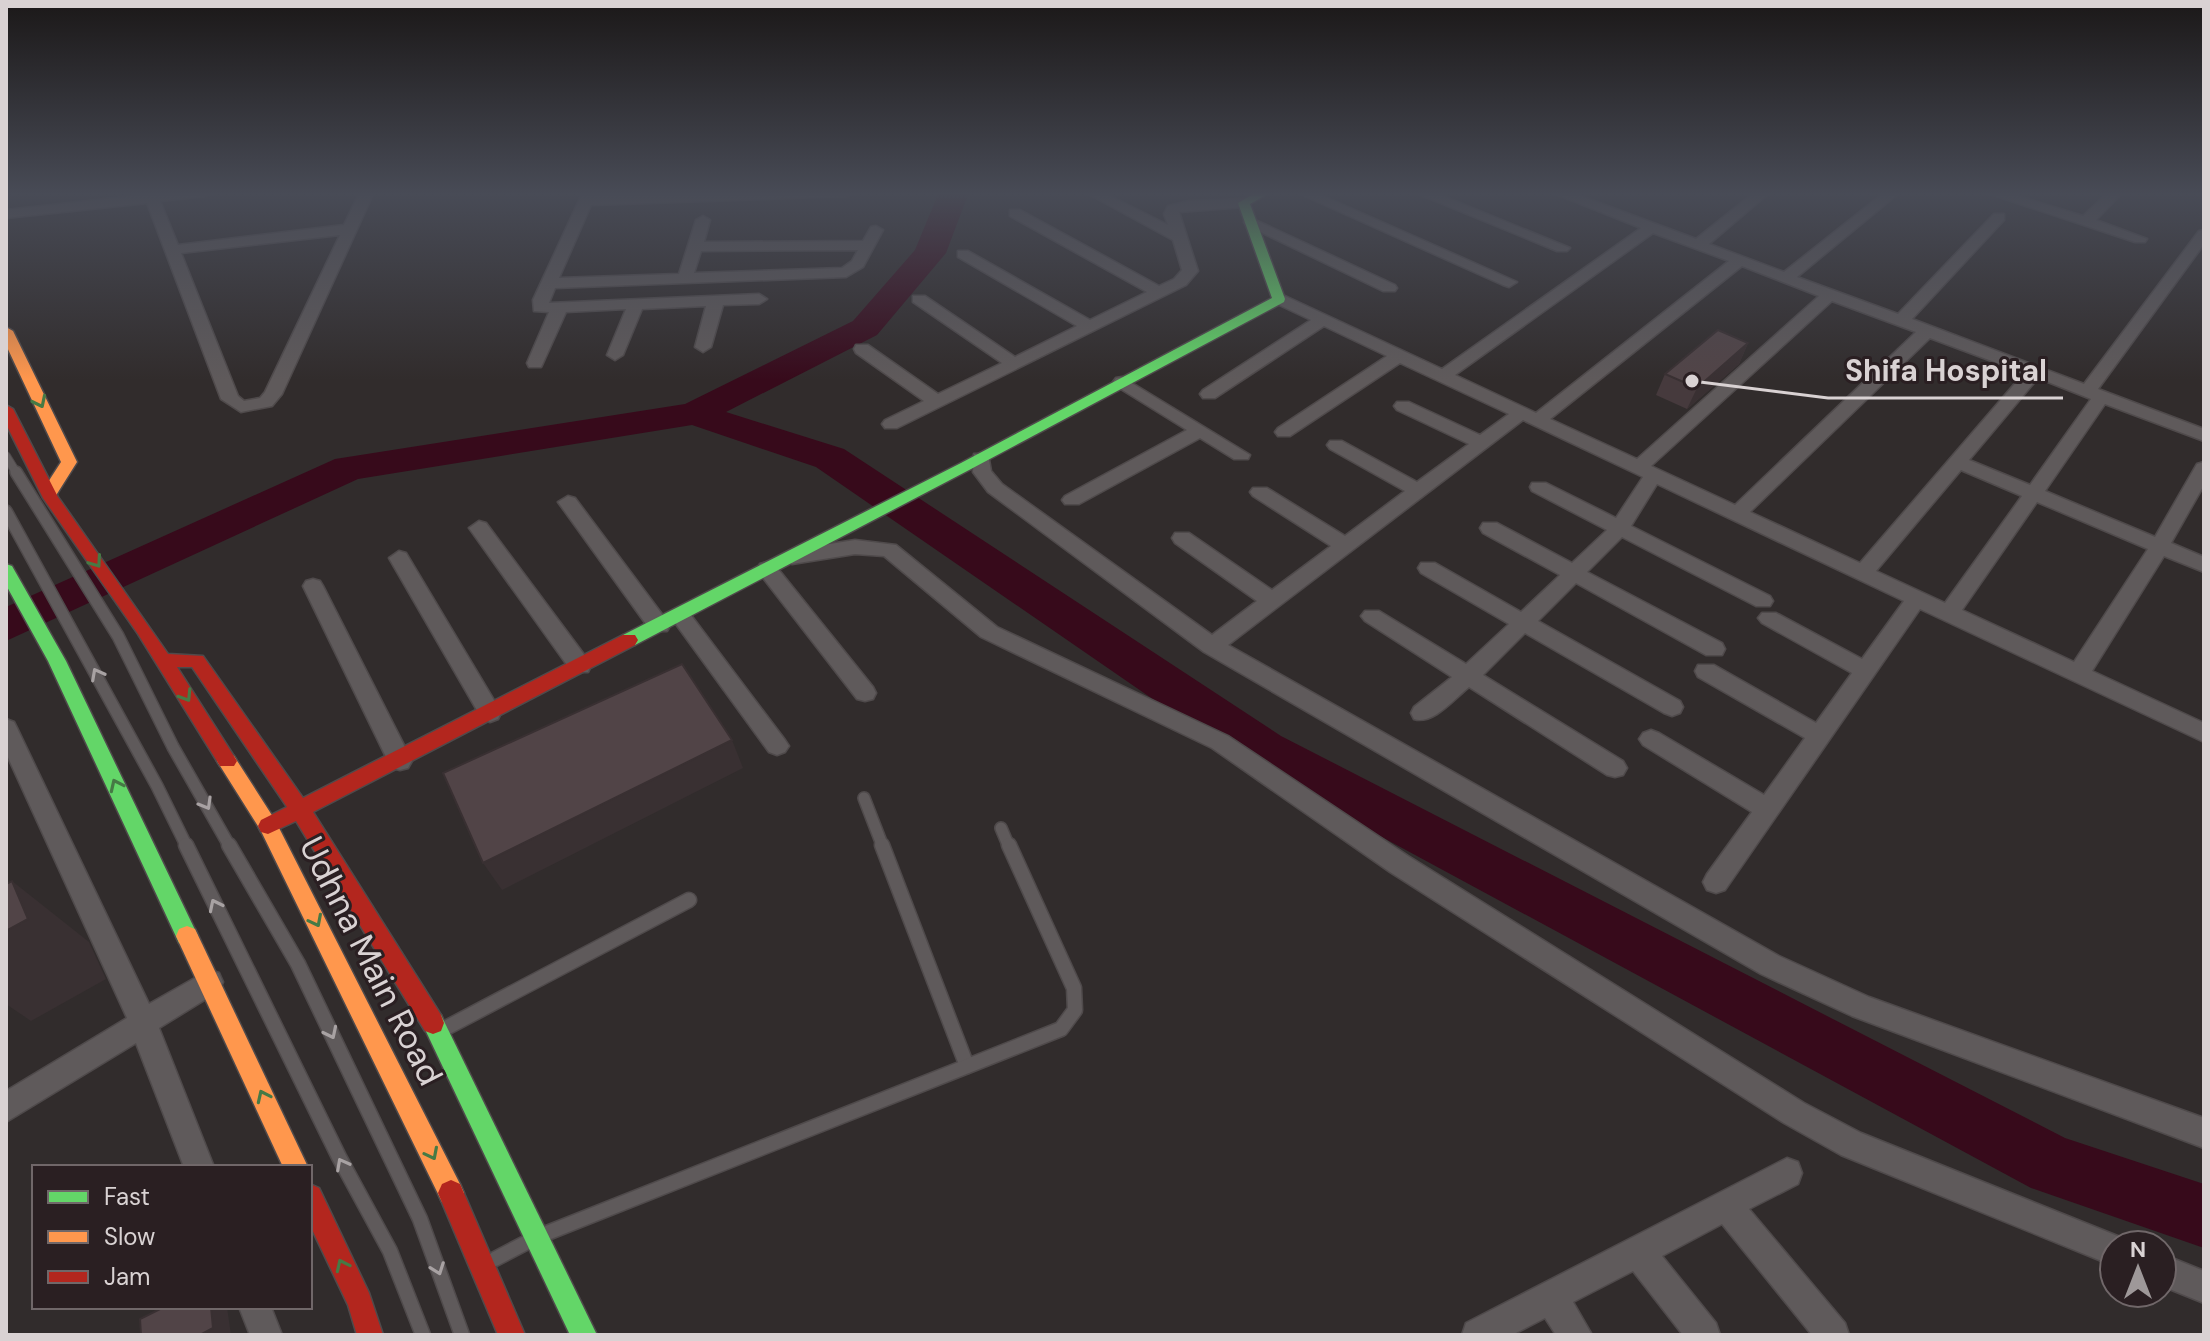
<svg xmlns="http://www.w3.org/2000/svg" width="2210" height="1341" font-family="'DM Sans',sans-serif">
  <rect width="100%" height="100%" fill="#312c2c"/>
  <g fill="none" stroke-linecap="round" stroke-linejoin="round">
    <!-- river -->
    <polygon fill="#370a1b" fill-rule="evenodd" points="939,192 969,192 946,253 877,335 726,412 844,449 1281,736 2065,1138 2204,1184 2204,1248 2031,1188 1247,764 816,467 692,425 358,479 6,641 6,607 335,459 685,404 853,321 915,250"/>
    <defs>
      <polyline id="lane-far2" points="6,456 17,474"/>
      <g id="lane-far1">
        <polyline points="16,472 118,636 173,747 230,847"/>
        <polyline points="6,511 157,786 187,847"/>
        <polyline points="864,798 883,847"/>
        <polyline points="1001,828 1009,847"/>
      </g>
      <g id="lane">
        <polyline points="186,845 339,1157 390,1251 423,1335"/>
        <polyline points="229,845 298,964 420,1219 462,1335"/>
        <polyline points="882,845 967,1066"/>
        <polyline points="442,1030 689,900"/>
        <polyline points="495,1259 537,1237 1061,1029 1075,1010 1074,988 1009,845"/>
      </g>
      <g id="street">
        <path d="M169 192H212L205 196 160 201 178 245 344 225 360 192H374L282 394 272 406 241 412 221 399 147 203 6 218V210ZM340 235 265 392 260 398 244 401 238 396 181 253Z"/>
        <path d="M583 192H597L595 196 854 192 847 196 591 205 559 278 679 274 696 220 703 216 710 220 704 242 863 241 871 227 876 226 883 230 863 267 846 277 555 288 549 303 759 294 767 299 759 304 723 305 711 347 703 352 695 347 706 306 642 309 623 355 615 360 607 355 626 309 566 312 543 363 541 367H529L527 363 549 312 534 311 533 300ZM858 250 852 261 842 268 694 273 701 251Z"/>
        <polygon points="1085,192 1102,192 1168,225 1164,214 1168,206 1189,201 1244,199 1251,203 1244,207 1179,212 1198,271 1186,285 897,428 885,428 882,424 885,420 924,401 856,353 854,349 856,345 868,345 938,394 1002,363 913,302 913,296 925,296 1015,357 1077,326 958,257 958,251 968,251 1090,320 1147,292 1010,216 1010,210 1020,210 1159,286 1174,279 1182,270 1173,240"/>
        <polygon points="1296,192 1314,192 1517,282 1509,287 1503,285"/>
        <polygon points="1414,192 1433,192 1570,248 1567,251 1557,251"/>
        <path d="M1551 192H1570L1696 239 1755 192H1770L1709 244 1784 272 1885 192H1900L1797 277 1898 314 1994 214H2004V220L1912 319 2084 384 2199 231 2204 230V244L2098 389 2204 429V441L2105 404 2045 491 2155 537 2197 464 2204 462V485L2171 543 2204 557V572L2164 556 2092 671 2204 723V742L1920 609 1725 890 1716 893 1707 890 1703 882 1707 874 1752 812 1643 745 1639 739 1643 733 1651 730 1659 733 1764 795 1805 738 1698 677 1695 671 1698 665H1714L1816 723 1852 673 1762 623 1758 618 1762 613H1776L1862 659 1904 601 1657 484 1631 526 1770 596 1773 601 1770 606H1756L1622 537 1587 572 1722 643 1725 649 1722 655H1706L1576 583 1538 621 1680 701 1683 707 1680 713 1672 716 1664 713 1525 633 1483 675 1623 761 1627 768 1623 775 1615 777 1607 775 1469 687C1454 699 1433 725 1414 719L1411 713 1414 707 1452 677 1365 621 1361 616 1365 611H1379L1466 664 1509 624 1421 573 1418 568 1421 563H1435L1521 612 1560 575 1483 533 1480 528 1483 523H1497L1572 563 1607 530 1532 491 1530 487 1532 483H1546L1616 518 1643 477 1523 420 1228 645 1779 956 1869 997 2204 1118V1148L1852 1016 1761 974 1204 652 988 492 973 472 974 454H988L991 471 1002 484 1212 635 1257 601 1175 543 1172 538 1175 533H1189L1272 590 1331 546 1253 496 1250 492 1253 488H1267L1345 536 1405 491 1330 449 1327 445 1330 441H1342L1417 482 1469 444 1397 410 1394 406 1397 402H1409L1480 435 1509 414 1400 363 1290 436H1278L1275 432 1278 428 1387 356 1324 326 1215 398H1203L1200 394 1203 390 1311 320 1273 302V296H1285L1442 369 1641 228ZM1653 233 1729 261 1536 413 1455 375ZM1742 266 1819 296 1637 459 1550 419ZM1832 301 1916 332 1735 505 1651 466ZM1930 338 2024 373 1860 563 1750 512ZM2038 378 2091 399 2030 485 1969 460ZM1961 470 2022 496 1945 603 1876 571ZM2037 502 2148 549 2074 662 1962 610Z"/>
        <polygon points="1984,192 2005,192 2083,216 2108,192 2123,192 2096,220 2147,239 2145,242 2135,242"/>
        <polygon points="1251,218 1395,285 1397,288 1395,291 1383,291 1246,225 1244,222"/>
        <polygon points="1122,377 1250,455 1248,459 1234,459 1200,438 1079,504 1065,504 1062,500 1065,496 1187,430 1116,386 1113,382 1116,378"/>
        <polygon points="568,496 575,498 667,621 670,626 667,631 651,631 558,502"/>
        <polygon points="479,521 486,523 588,660 591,666 588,672 572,672 469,528"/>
        <polygon points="855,540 896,545 997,627 1228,736 1408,856 1804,1103 1861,1133 2125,1239 2128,1245 2114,1245 2114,1266 1841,1155 1784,1123 1390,872 1212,748 981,637 884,556 855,554 792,564 782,557 792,550"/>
        <polygon points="399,551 406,553 498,707 501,713 498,719 490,722 482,719 389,558"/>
        <polygon points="767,562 774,564 873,687 876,693 873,699 865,701 857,699 760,574 757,569 760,564"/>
        <polygon points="313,579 320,581 323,586 412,761 408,768 400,770 392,768 388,761 303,586 306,581"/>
        <polygon points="680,607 687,610 785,740 789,746 785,752 777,755 769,752 673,620 669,615 673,610"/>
        <polygon points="6,719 14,722 17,728 149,1004 209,970 219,973 223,982 219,991 159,1028 214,1167 184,1167 136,1043 6,1122 6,1091 127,1018 6,753"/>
        <polygon points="1787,1158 1798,1162 1802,1173 1798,1184 1749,1209 1845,1323 1849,1335 1812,1335 1722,1224 1662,1256 1716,1323 1720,1335 1683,1335 1633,1271 1573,1302 1592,1335 1556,1335 1545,1318 1512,1335 1462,1335 1466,1323"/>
        <polygon points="2162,1254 2204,1271 2204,1303 2162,1286"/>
        <polygon points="239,1307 271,1307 282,1335 250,1335"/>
      </g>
      <g id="fast">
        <polygon points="1257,192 1271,192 1250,204 1285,299 1284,302 971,469 635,645 623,645 620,640 623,635 961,463 1272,298 1238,203"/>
        <polygon points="6,564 12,566 66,661 198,936 195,943 187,946 179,943 48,661 6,585"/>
        <polygon points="433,1012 441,1015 597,1335 570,1335 422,1023 425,1015"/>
      </g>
      <g id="slow">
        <polygon points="6,327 13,331 77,462 55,497 49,498 41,493 61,462 6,345"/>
        <polygon points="227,753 234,756 275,820 460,1184 464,1193 460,1202 451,1206 442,1202 261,831 217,761 220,756"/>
        <polygon points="187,926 195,929 308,1167 283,1167 176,936 179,929"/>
      </g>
      <g id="jam">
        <polygon points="6,405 13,409 58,497 168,654 203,656 303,798 623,635 635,635 638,640 635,645 313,812 441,1015 444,1023 441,1031 433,1034 425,1031 296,821 268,834 261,832 258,826 261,820 287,807 192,667 177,667 237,761 234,766 220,766 138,634 43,498 6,424"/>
        <polygon points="451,1180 460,1184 525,1335 498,1335 438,1193 442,1184"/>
        <polygon points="310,1184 319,1188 369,1293 383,1335 357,1335 348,1305 310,1225"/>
      </g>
    </defs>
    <!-- lane-far2 casing -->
    <use href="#lane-far2" stroke="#4f4a4b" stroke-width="10"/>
    <!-- lane-far1 casing -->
    <use href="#lane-far1" stroke="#4f4a4b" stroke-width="14"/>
    <!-- lane casing -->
    <use href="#lane" stroke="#4f4a4b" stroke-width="17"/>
    <!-- street casing -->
    <use href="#street" stroke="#4f4a4b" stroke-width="3"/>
    <!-- fast casing -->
    <use href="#fast" stroke="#4f4a4b" stroke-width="3"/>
    <!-- slow casing -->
    <use href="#slow" stroke="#4f4a4b" stroke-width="3"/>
    <!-- jam casing -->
    <use href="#jam" stroke="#4f4a4b" stroke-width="3"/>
    <!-- lane-far2 -->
    <use href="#lane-far2" stroke="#5f5a5b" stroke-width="8"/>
    <!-- lane-far1 -->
    <use href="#lane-far1" stroke="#5f5a5b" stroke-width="11"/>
    <!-- lane -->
    <use href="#lane" stroke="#5f5a5b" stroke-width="14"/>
    <!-- street -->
    <use href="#street" fill="#5f5a5b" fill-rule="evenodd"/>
    <!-- fast -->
    <use href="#fast" fill="#63d668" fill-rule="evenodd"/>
    <!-- slow -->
    <use href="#slow" fill="#ff974d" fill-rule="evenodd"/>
    <!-- jam -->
    <use href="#jam" fill="#b3261e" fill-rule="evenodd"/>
  </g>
  <!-- wall -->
  <polygon fill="#463a3d" points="1748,343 1739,364 1687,409 1656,395 1665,374"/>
  <!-- shaded-wall -->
  <g fill="#393032">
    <polygon points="1748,343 1739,364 1687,409 1697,388"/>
    <polygon points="732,740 743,768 502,890 483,863"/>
    <polygon points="12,881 89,942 106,979 31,1021 6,1004 6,931"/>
    <polygon points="211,1307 227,1307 231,1335 200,1335"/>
  </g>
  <!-- building -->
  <g fill="#514447" stroke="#393032" stroke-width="2">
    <polygon points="1718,330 1748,343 1697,388 1665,374"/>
    <polygon points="682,664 732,740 483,863 443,773"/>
    <polygon points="12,881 28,919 6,931 6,884"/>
    <polygon points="164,1307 211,1307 213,1328 200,1335 141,1335 140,1319"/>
  </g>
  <!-- one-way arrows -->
  <defs><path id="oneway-chevron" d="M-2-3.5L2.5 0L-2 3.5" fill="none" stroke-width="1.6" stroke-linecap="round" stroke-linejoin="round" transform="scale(2)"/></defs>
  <g stroke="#467a45">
    <use href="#oneway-chevron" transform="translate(40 402) rotate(64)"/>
    <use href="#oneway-chevron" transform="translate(96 562) rotate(55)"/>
    <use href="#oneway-chevron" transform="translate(186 696) rotate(58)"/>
    <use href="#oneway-chevron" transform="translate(116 785) rotate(-115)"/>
    <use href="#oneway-chevron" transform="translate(316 921) rotate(63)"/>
    <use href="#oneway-chevron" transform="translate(263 1096) rotate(-115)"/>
    <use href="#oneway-chevron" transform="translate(432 1154) rotate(63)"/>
    <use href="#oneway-chevron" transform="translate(342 1265) rotate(-115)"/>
  </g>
  <g stroke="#a8a2a3">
    <use href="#oneway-chevron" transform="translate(97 674) rotate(-118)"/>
    <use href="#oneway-chevron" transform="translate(206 804) rotate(60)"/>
    <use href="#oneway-chevron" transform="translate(215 905) rotate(-116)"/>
    <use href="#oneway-chevron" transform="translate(331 1033) rotate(64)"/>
    <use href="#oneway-chevron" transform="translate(342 1164) rotate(-118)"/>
    <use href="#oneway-chevron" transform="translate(438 1269) rotate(70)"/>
  </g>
  <!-- sky -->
  <linearGradient id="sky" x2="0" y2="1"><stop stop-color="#1b1818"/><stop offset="0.51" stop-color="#484b56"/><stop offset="1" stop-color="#484b56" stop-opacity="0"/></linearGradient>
  <rect width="2210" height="380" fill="url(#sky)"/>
  <g text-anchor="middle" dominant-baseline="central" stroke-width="6" stroke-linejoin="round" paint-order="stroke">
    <!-- near-street labels -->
    <g font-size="34" fill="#d9d2d3" stroke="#2a1f22">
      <text transform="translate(371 961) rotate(63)">Udhna Main Road</text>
    </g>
  </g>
  <!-- callouts -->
  <path fill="none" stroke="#d9d2d3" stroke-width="3" d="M1692 381L1828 398H2063"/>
  <circle fill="#d9d2d3" stroke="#2a1f22" stroke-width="3" cx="1692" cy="381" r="8"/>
  <g font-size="30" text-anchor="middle" font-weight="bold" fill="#d9d2d3" stroke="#2a1f22" stroke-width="6" stroke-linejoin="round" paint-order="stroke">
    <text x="1946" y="381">Shifa Hospital</text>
  </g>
  <!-- border -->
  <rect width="2210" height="1341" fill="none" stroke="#d9d2d3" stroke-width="16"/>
  <!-- legend -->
  <rect x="32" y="1165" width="280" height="144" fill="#2a1f22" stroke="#706769" stroke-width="2"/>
  <rect x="48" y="1191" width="40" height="12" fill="#63d668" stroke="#706769" stroke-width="2"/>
  <text x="104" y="1205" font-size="24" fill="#d9d2d3">Fast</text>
  <rect x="48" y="1231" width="40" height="12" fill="#ff974d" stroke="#706769" stroke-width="2"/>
  <text x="104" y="1245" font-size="24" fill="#d9d2d3">Slow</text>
  <rect x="48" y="1271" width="40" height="12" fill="#b3261e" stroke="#706769" stroke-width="2"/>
  <text x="104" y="1285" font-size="24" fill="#d9d2d3">Jam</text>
  <!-- north arrow -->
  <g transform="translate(2138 1269)"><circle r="38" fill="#2a1f22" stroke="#706769" stroke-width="2"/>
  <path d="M0-6L14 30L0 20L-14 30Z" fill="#9e9899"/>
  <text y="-12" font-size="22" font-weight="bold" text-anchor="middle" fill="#d9d2d3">N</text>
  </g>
</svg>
